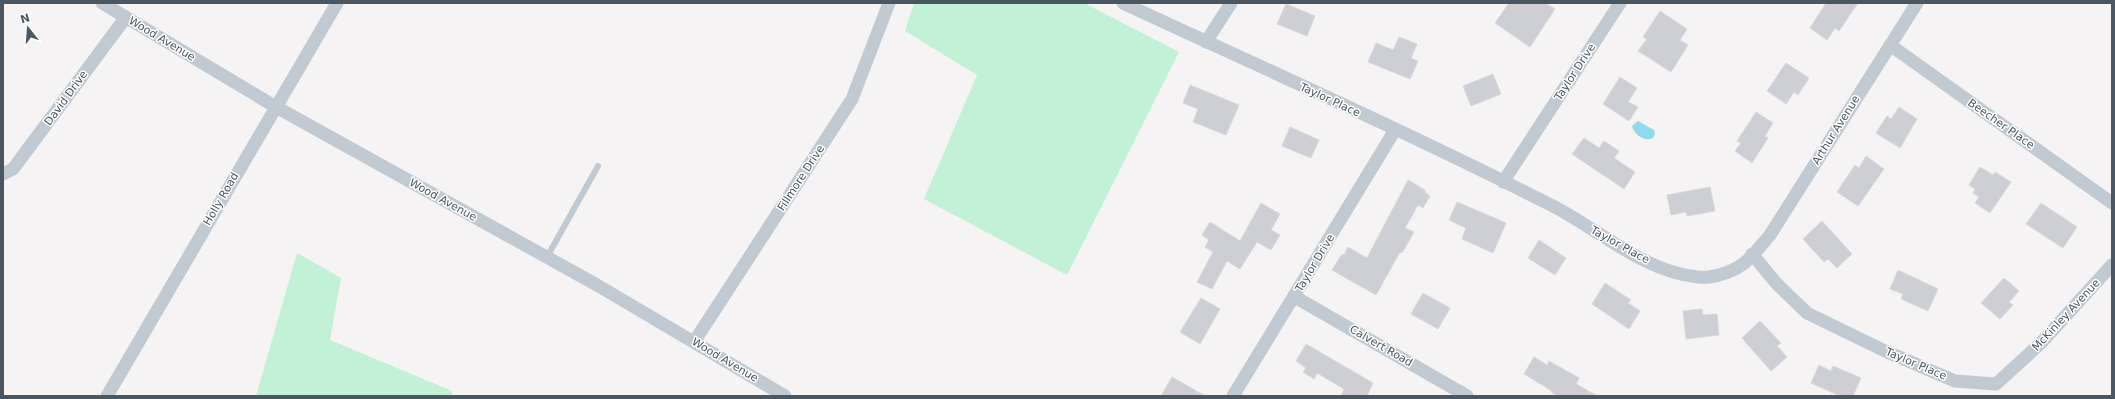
<svg xmlns="http://www.w3.org/2000/svg" width="2115" height="399" font-family="'DejaVu Sans',sans-serif">
  <rect width="100%" height="100%" fill="#f5f3f3"/>
  <!-- green -->
  <g fill="#c3f1d5">
    <polygon points="914,3 1084,3 1179,52 1067,275 924,199 977,75 905,31"/>
    <polygon points="297,253 341,278 330,340 452,391 452,396 256,396"/>
  </g>
  <!-- water -->
  <path fill="#90daee" d="M1638 121 1654 130 1655 134 1653 138C1645 142 1634 135 1632 126Z"/>
  <!-- building -->
  <g fill="#cdcfd5" stroke="#d7d9de">
    <polygon points="1509,3 1545,3 1555,9 1530,47 1495,23"/>
    <polygon points="1826,3 1858,3 1839,31 1835,28 1827,40 1810,28"/>
    <polygon points="1286,4 1315,16 1307,36 1277,24"/>
    <polygon points="1660,11 1687,29 1680,40 1688,45 1671,72 1638,51 1647,39 1643,37"/>
    <polygon points="1399,37 1417,44 1411,58 1418,61 1410,79 1368,62 1376,43 1393,50"/>
    <polygon points="1786,63 1809,78 1798,95 1794,92 1786,104 1767,91"/>
    <polygon points="1493,74 1501,94 1471,106 1463,86"/>
    <polygon points="1620,77 1637,88 1628,102 1638,107 1629,121 1603,104"/>
    <polygon points="1190,85 1239,105 1226,135 1193,122 1198,109 1183,103"/>
    <polygon points="1899,107 1917,119 1900,148 1876,133 1887,116 1891,119"/>
    <polygon points="1756,112 1773,123 1765,136 1768,138 1752,163 1735,151 1741,143 1737,141"/>
    <polygon points="1290,127 1319,140 1311,158 1282,146"/>
    <polygon points="1584,138 1599,148 1604,141 1619,151 1614,158 1635,172 1624,189 1572,154"/>
    <polygon points="1866,156 1884,169 1858,206 1837,192 1855,165 1859,168"/>
    <polygon points="1980,167 1993,175 1995,172 2011,182 1990,213 1975,203 1979,197 1973,193 1975,189 1969,185"/>
    <polygon points="1408,180 1425,190 1425,192 1430,196 1423,208 1418,205 1405,228 1414,232 1402,253 1400,252 1376,295 1332,270 1342,254 1344,255 1348,247 1367,258"/>
    <polygon points="1710,187 1715,211 1687,216 1686,212 1671,215 1667,195"/>
    <polygon points="1457,202 1506,223 1493,253 1462,239 1466,228 1449,220"/>
    <polygon points="1261,203 1280,214 1271,230 1280,235 1271,250 1257,242 1240,269 1227,261 1212,289 1197,282 1213,252 1205,247 1209,240 1202,235 1210,222 1240,241"/>
    <polygon points="2041,203 2077,227 2063,248 2026,224"/>
    <polygon points="1822,221 1852,254 1837,268 1828,259 1824,262 1803,239"/>
    <polygon points="1539,240 1566,258 1555,275 1528,258"/>
    <polygon points="1898,270 1938,289 1928,311 1901,299 1903,294 1890,289"/>
    <polygon points="2004,278 2019,291 2009,302 2013,305 2000,319 1981,303"/>
    <polygon points="1605,283 1631,300 1628,303 1640,311 1629,329 1592,304"/>
    <polygon points="1423,293 1450,308 1438,329 1411,314"/>
    <polygon points="1201,298 1220,309 1200,344 1180,332"/>
    <polygon points="1702,309 1703,315 1717,314 1719,335 1686,339 1683,311"/>
    <polygon points="1760,321 1781,343 1777,346 1787,357 1771,371 1742,338"/>
    <polygon points="1306,344 1373,383 1367,396 1341,396 1344,389 1317,373 1314,379 1303,372 1306,368 1296,361"/>
    <polygon points="1534,357 1547,365 1549,361 1579,378 1576,384 1597,396 1558,396 1551,392 1552,391 1524,374"/>
    <polygon points="1819,365 1831,371 1833,366 1861,378 1853,396 1840,396 1811,383"/>
    <polygon points="1172,377 1205,396 1161,396"/>
  </g>
  <g fill="none" stroke-linecap="round" stroke-linejoin="round">
    <!-- lane -->
    <polyline stroke="#c1cad2" stroke-width="6" points="547,257 598,166"/>
    <!-- street -->
    <g stroke="#c1cad2" stroke-width="13">
      <polyline points="102,3 276,107 597,285 785,396"/>
      <path d="M1123 3C1265 69 1409 133 1549 204 1596 227 1643 272 1698 277 1712 279 1732 272 1743 264 1753 257 1762 244 1770 235L1917 3"/>
      <polyline points="1206,42 1231,3"/>
      <polyline points="1890,45 2112,203"/>
      <polyline points="3,174 13,169 126,17"/>
      <polyline points="1503,182 1620,3"/>
      <polyline points="1752,254 1777,284 1807,313 1885,351 1955,381 1996,384 2041,343 2112,265"/>
      <polyline points="1295,297 1467,396"/>
      <polyline points="694,342 852,99 889,3"/>
      <polyline points="107,396 337,3"/>
      <polyline points="1233,396 1395,130"/>
    </g>
  </g>
  <g text-anchor="middle" dominant-baseline="central" stroke-width="3" stroke-linejoin="round" paint-order="stroke">
    <!-- street labels -->
    <g font-size="11" fill="#4a5661" stroke="#fff">
      <text transform="translate(162 39) rotate(31)">Wood Avenue</text>
      <text transform="translate(1575 72) rotate(-57)">Taylor Drive</text>
      <text transform="translate(66 98) rotate(-54)">David Drive</text>
      <text transform="translate(1330 100) rotate(25)">Taylor Place</text>
      <text transform="translate(2001 124) rotate(35)">Beecher Place</text>
      <text transform="translate(1836 130) rotate(-58)">Arthur Avenue</text>
      <text transform="translate(801 178) rotate(-57)">Fillmore Drive</text>
      <text transform="translate(221 199) rotate(-60)">Holly Road</text>
      <text transform="translate(443 200) rotate(29)">Wood Avenue</text>
      <text transform="translate(1620 245) rotate(29)">Taylor Place</text>
      <text transform="translate(1315 263) rotate(-59)">Taylor Drive</text>
      <text transform="translate(2066 315) rotate(-47)">McKinley Avenue</text>
      <text transform="translate(1381 346) rotate(30)">Calvert Road</text>
      <text transform="translate(725 360) rotate(31)">Wood Avenue</text>
      <text transform="translate(1916 364) rotate(23)">Taylor Place</text>
    </g>
  </g>
  <!-- border -->
  <rect width="2115" height="399" fill="none" stroke="#4a5661" stroke-width="8"/>
  <!-- north arrow -->
  <g transform="translate(28 28) rotate(343)" stroke="#ffffff" stroke-width="3" paint-order="stroke">
  <path d="M0-3L7 15L0 10L-7 15Z" fill="#4a5661"/>
  <text y="-6" font-size="11" font-weight="bold" text-anchor="middle" fill="#4a5661">N</text>
  </g>
</svg>
